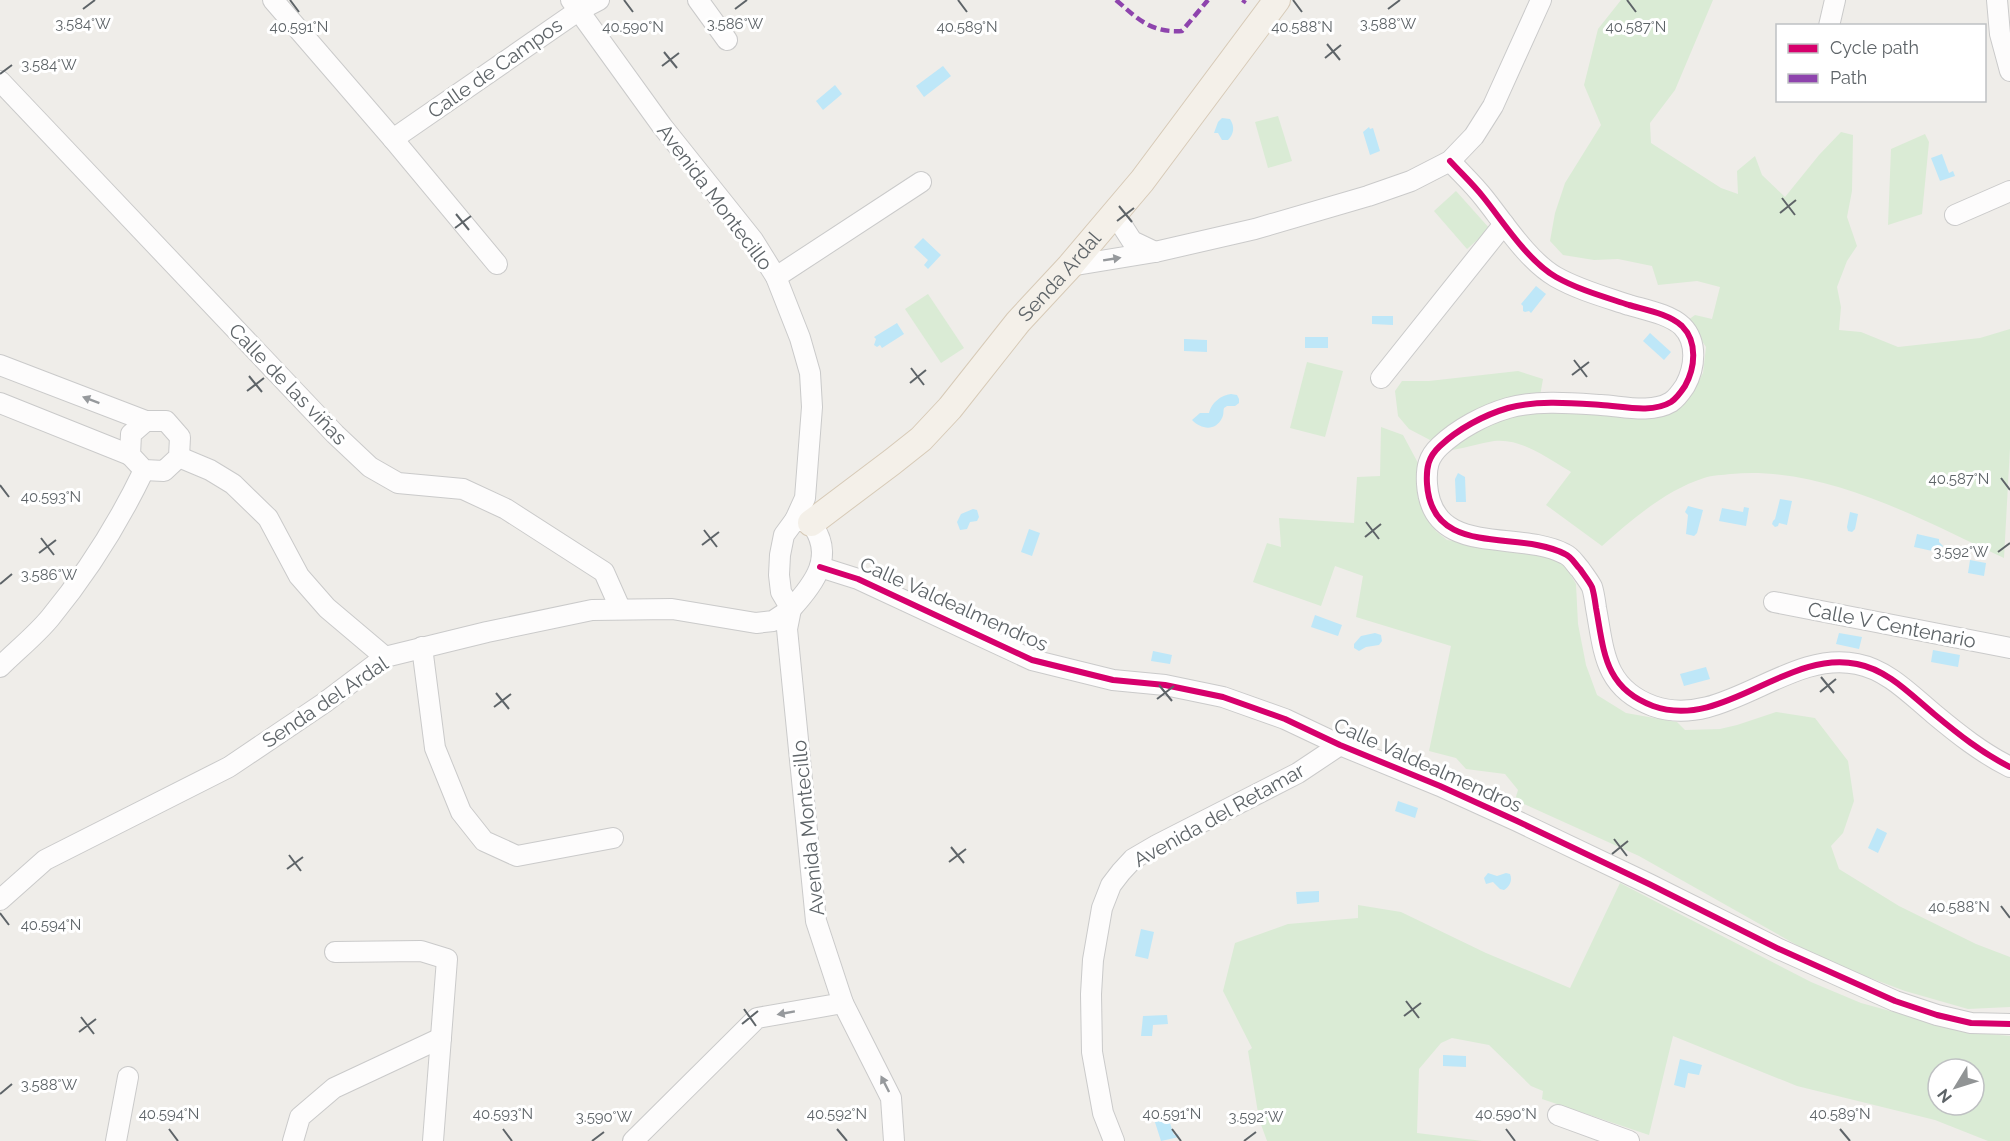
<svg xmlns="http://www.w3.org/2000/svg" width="2010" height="1141" font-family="Raleway,sans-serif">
  <rect width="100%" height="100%" fill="#efede9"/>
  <!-- green -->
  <g fill="#daebd5" fill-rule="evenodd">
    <path d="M1621 0H1713L1675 90 1650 123 1651 143 1721 188 1738 194 1737 171 1755 156 1762 175 1785 197 1819 155 1841 132 1853 135 1852 191 1847 217 1857 246 1847 261 1837 287 1841 307 1839 330 1861 332 1898 347 1980 338 2010 329V448L2004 558C1922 520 1825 465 1731 474 1723 475 1712 475 1704 478 1666 490 1631 520 1602 546L1546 505 1571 472 1568 470C1546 457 1521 438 1494 441 1480 443 1466 448 1452 450L1444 435 1430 440 1409 429 1398 416 1395 391 1402 381H1429L1518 371 1543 379 1537 413 1600 412 1695 388 1703 373 1706 347 1688 320 1695 315 1712 319 1720 287 1697 281 1658 285 1652 266 1618 259 1594 260 1563 255 1550 241 1555 213 1565 183 1601 125 1584 85 1598 29Z"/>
    <polygon points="1278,116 1292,161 1268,168 1255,122"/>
    <polygon points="1925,134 1929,142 1922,214 1888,225 1891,149"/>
    <polygon points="1456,191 1490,229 1467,249 1434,211"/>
    <polygon points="928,294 964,348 941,363 905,309"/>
    <polygon points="1307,362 1343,371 1325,437 1290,428"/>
    <polygon points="1381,427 1403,435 1418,463 1416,480 1418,499 1426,517 1436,531 1447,540 1537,553 1553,557 1565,565 1576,584 1578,624 1586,665 1597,695 1626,713 1677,722 1685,730 1720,729 1737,725 1776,712 1815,718 1848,761 1854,801 1843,833 1831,846 1839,869 1899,906 1976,944 2010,957 2010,1007 1968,1009 1905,991 1825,961 1639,856 1515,800 1518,790 1505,774 1466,769 1456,758 1429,751 1451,646 1356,617 1363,576 1335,566 1321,606 1253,582 1267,543 1281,547 1279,518 1354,523 1357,477 1380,476"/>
    <path d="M1620 883 1811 982 1861 1003 1952 1028 1978 1033 2010 1036V1141H1988L1935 1120 1797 1086 1673 1036 1649 1135 1542 1099 1543 1091 1531 1086 1489 1045 1452 1038 1441 1043 1419 1069 1417 1133 1483 1141H1267L1259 1119 1248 1051 1252 1048 1223 991 1235 943 1288 924 1358 918V905L1401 912 1486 953 1570 988ZM1938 1069H1974V1105H1938Z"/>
  </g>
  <!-- water -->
  <g fill="#bee7f8">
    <polygon points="943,66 951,76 924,97 916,86"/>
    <polygon points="835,85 842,94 823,110 816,101"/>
    <path d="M1222 118 1230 119C1235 127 1234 134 1228 140H1222L1218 133H1214L1218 122Z"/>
    <polygon points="1369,127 1370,129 1373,128 1380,151 1370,155 1363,132"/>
    <polygon points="1942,154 1949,173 1953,171 1955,176 1940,181 1931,158"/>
    <polygon points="923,238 941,255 928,269 924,265 928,260 914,247"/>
    <polygon points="1536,286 1546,294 1531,313 1529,311 1525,312 1523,311 1523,306 1521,304"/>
    <polygon points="1372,316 1393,316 1393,325 1372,324"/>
    <polygon points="897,323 904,334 882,348 880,345 877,347 874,345 876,339 874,337"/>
    <polygon points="1650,333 1671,352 1664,360 1643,341"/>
    <rect x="1305" y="337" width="23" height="11"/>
    <polygon points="1184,339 1207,340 1207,352 1184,351"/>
    <path d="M1231 394 1237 395 1239 399V403L1235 406H1227L1224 408C1223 411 1224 415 1222 418 1215 432 1201 429 1192 420L1200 413H1209C1211 403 1221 395 1231 394Z"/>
    <polygon points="1458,473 1465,477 1466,502 1456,502 1455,479"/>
    <polygon points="1780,499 1792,501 1787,525 1779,523 1778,526 1775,527 1772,524 1773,521 1775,519"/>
    <polygon points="1688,506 1703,510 1697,533 1694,536 1686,534 1688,515 1685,512"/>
    <polygon points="1744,507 1749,508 1746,526 1719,521 1722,508 1743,512"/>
    <polygon points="973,509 977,510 979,517 977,521 970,522 967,529 960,530 957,522 961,514"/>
    <polygon points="1850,512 1858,514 1855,529 1852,532 1848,531 1847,527"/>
    <polygon points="1029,529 1040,533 1032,556 1021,552"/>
    <polygon points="1917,534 1939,539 1939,542 1943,546 1941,549 1937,548 1937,552 1914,547"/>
    <polygon points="1970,560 1986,563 1984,576 1968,573"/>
    <polygon points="1315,615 1342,625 1338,636 1311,627"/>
    <polygon points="1375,633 1381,635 1382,641 1379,645 1366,647 1359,651 1354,648 1354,644 1361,636"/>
    <polygon points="1839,633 1862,637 1859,649 1836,644"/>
    <polygon points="1933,650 1960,655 1958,667 1931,662"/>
    <polygon points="1153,651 1172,655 1170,664 1151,661"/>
    <polygon points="1706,667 1710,679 1684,686 1680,674"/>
    <polygon points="1398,801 1418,808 1415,818 1395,811"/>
    <polygon points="1877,828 1887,833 1878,853 1868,848"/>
    <path d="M1488 873 1497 876 1506 873 1510 874C1513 881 1509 887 1504 890L1500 889 1493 882 1486 884 1484 878Z"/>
    <polygon points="1319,891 1319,902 1297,904 1296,892"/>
    <polygon points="1141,929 1154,932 1148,959 1135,956"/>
    <polygon points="1167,1015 1168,1024 1153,1025 1152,1036 1141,1036 1143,1016"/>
    <polygon points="1443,1055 1466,1056 1466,1067 1443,1066"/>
    <polygon points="1680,1059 1702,1065 1699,1075 1688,1073 1685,1088 1674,1085"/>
    <polygon points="1166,1111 1174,1135 1178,1134 1179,1137 1161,1141 1153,1116"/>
  </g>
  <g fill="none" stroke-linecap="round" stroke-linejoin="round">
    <defs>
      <g id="minor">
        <polyline points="273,0 393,139 497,264"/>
        <polyline points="571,0 662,126 753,240 776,277 800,338 810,373 812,407 805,498 795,520"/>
        <polyline points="698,0 727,40"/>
        <polyline points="1997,0 2000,34 2010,71"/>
        <polyline points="1829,26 1835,0"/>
        <polyline points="0,81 335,434 370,467 398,483 463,489 506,509 604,572 620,608"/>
        <polyline points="393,139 578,11 599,0"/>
        <path d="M1450 161C1462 174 1474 185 1484 198 1504 223 1528 261 1556 277 1579 290 1605 297 1629 305 1646 310 1669 314 1682 326 1698 342 1695 368 1685 386 1681 392 1677 398 1671 402 1651 414 1622 406 1601 405 1571 403 1537 400 1508 408 1484 415 1458 429 1440 446 1428 457 1426 468 1427 484 1432 559 1518 529 1565 554 1572 557 1575 564 1580 569 1584 575 1589 581 1592 587 1594 593 1595 601 1596 608 1604 651 1604 688 1653 706 1723 731 1787 649 1857 664 1888 670 1911 695 1934 714 1958 734 1982 753 2010 767"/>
        <polyline points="1114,213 1132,241 1155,252"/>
        <polyline points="1955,215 2010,191"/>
        <polyline points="1070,266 1155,252 1255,229 1368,196 1411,181 1450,161 1474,136 1493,106 1541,0"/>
        <polyline points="776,277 921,182"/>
        <polyline points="0,365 146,421"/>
        <polyline points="1381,378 1504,224"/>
        <polyline points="0,403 130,455"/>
        <polygon points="146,421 166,421 180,437 179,457 164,471 144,470 130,455 131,434"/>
        <polyline points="179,457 210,470 233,484 268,518 299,576 327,608 385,657"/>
        <path d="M795 520 811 523C836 556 814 584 791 609L781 592 779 575 780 555 784 535Z"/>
        <polyline points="820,567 858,579 1032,660 1113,680 1165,685 1223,697 1285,719 1340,745 1440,786 1517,821 1649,884 1779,949 1895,1001 1937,1015 1971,1023 2010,1024"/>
        <polyline points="1774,602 2010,648"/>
        <polyline points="791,609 787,629 816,921 843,1003 891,1098 894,1141"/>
        <polyline points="422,647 435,748 461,812 484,841 517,856 613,838"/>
        <path d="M0 667C16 651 35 636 50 618 87 573 119 522 144 470"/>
        <polyline points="0,900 45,860 229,767 324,703 385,657 487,632 592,610 672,609 756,623 773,621 791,609"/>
        <polyline points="335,952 421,951 447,959 433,1141"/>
        <polyline points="1558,1115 1629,1141"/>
        <polyline points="116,1141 128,1077"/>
        <polyline points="293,1141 300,1117 334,1088 441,1038"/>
        <polyline points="633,1141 757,1018 843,1003"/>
        <polyline points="1114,1141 1103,1113 1092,1052 1091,994 1093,960 1102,908 1111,885 1121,872 1133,859 1157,845 1298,773 1340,745"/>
      </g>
      <g id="major">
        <path id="s1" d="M811 523 892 462 921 439 950 408 1018 322 1070 266 1142 181 1277 0"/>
      </g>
    </defs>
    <!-- minor casing -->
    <use href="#minor" stroke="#cacaca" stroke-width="22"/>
    <!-- major casing -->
    <use href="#major" stroke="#d7cab7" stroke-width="28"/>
    <!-- minor -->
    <use href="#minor" stroke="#fdfcfc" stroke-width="20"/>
    <!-- major -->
    <use href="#major" stroke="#f4f0e9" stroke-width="26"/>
    <!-- quiet -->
    <g stroke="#8e44ad" stroke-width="4.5" stroke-dasharray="9 4.5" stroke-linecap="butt">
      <path d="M1116 0C1138 19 1151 33 1182 31L1208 0"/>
      <polyline points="1243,3 1245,0"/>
    </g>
    <defs>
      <g id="cycleway">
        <path d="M1450 161C1462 174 1474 185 1484 198 1504 223 1528 261 1556 277 1579 290 1605 297 1629 305 1646 310 1669 314 1682 326 1698 342 1695 368 1685 386 1681 392 1677 398 1671 402 1651 414 1622 406 1601 405 1571 403 1537 400 1508 408 1484 415 1458 429 1440 446 1428 457 1426 468 1427 484 1432 559 1518 529 1565 554 1572 557 1575 564 1580 569 1584 575 1589 581 1592 587 1594 593 1595 601 1596 608 1604 651 1604 688 1653 706 1723 731 1787 649 1857 664 1888 670 1911 695 1934 714 1958 734 1982 753 2010 767"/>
        <polyline points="820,567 858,579 1032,660 1113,680 1165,685 1223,697 1285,719 1340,745 1440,786 1517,821 1649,884 1779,949 1895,1001 1937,1015 1971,1023 2010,1024"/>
      </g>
    </defs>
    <!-- cycleway casing -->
    <use href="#cycleway" stroke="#fff" stroke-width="10"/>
    <!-- cycleway -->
    <use href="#cycleway" stroke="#d6006c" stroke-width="6"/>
  </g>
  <!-- one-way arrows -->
  <defs><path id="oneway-solid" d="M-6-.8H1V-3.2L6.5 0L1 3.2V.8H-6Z" transform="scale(1.5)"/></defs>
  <g fill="#96999c">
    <use href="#oneway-solid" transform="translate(1112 259) rotate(-9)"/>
    <use href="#oneway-solid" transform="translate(91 400) rotate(-159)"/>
    <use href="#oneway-solid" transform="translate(786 1013) rotate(170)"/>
    <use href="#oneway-solid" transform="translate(885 1084) rotate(-117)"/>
  </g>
  <!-- ticks -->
  <path fill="none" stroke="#5e6468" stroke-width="2" d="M290 0 299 12M624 0 633 12M958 0 967 12M1293 0 1302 12M1627 0 1636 12M83 9 95 0M735 9 747 0M1388 9 1400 0M1327 44 1340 60M664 52 677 68M1325 58 1341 45M662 66 679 53M0 74 12 65M1782 198 1795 215M1119 206 1132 222M1780 213 1796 200M456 214 469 230M1117 221 1134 208M455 228 471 216M1574 360 1587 377M911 368 924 385M1572 375 1589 362M249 376 262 392M910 383 926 370M247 391 264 378M2001 478 2010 490M0 485 9 497M1366 522 1379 539M704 530 717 547M1365 537 1381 524M41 538 54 555M702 545 719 532M1998 552 2010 543M39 553 56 540M0 584 12 574M1821 677 1834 693M1159 685 1172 701M1820 692 1836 679M496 693 509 709M1157 699 1174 686M494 707 511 694M1614 839 1627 856M951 847 964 863M1612 854 1628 841M289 855 301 871M949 862 966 849M287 869 303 857M2001 906 2010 918M0 913 9 925M1406 1001 1419 1018M744 1009 756 1026M1404 1016 1421 1003M81 1017 94 1034M742 1024 758 1011M79 1032 96 1019M0 1094 12 1084M169 1129 178 1141M503 1129 512 1141M837 1129 847 1141M1172 1129 1181 1141M1506 1129 1515 1141M1840 1129 1850 1141M592 1141 604 1132M1244 1141 1256 1132"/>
  <g text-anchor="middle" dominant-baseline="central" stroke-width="6" stroke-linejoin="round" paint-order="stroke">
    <!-- street labels -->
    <g font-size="20" fill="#5e6468" stroke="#fff">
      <text transform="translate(495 68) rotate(-35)">Calle de Campos</text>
      <text transform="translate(715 197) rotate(53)">Avenida Montecillo</text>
      <text stroke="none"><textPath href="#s1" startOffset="352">Senda Ardal</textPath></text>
      <text transform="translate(288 384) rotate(46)">Calle de las viñas</text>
      <text transform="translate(954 604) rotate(24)">Calle Valdealmendros</text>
      <text transform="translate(1892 625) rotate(11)">Calle V Centenario</text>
      <text transform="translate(325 702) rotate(-34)">Senda del Ardal</text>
      <text transform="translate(1428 765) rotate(24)">Calle Valdealmendros</text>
      <text transform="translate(1219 815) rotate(-29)">Avenida del Retamar</text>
      <text transform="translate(808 828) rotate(-96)">Avenida Montecillo</text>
    </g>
  </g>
  <g font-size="15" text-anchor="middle" fill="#5e6468" stroke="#fff" stroke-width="6" stroke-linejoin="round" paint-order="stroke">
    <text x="83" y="29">3.584°W</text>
    <text x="735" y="29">3.586°W</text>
    <text x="1388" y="29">3.588°W</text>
    <text x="299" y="32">40.591°N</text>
    <text x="633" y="32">40.590°N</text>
    <text x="967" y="32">40.589°N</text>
    <text x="1302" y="32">40.588°N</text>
    <text x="1636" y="32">40.587°N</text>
    <text x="49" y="70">3.584°W</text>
    <text x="1959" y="484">40.587°N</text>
    <text x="51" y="502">40.593°N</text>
    <text x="1961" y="557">3.592°W</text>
    <text x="49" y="580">3.586°W</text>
    <text x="1959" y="912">40.588°N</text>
    <text x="51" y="930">40.594°N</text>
    <text x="49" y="1090">3.588°W</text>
    <text x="169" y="1119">40.594°N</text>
    <text x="503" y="1119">40.593°N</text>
    <text x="837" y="1119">40.592°N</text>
    <text x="1172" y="1119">40.591°N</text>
    <text x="1506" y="1119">40.590°N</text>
    <text x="1840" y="1119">40.589°N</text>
    <text x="604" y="1122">3.590°W</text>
    <text x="1256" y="1122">3.592°W</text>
  </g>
  <!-- legend -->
  <rect x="1776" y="24" width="210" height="78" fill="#ffffff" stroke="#bfc1c3" stroke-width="1.5"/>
  <rect x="1788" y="44" width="30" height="9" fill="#d6006c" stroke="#bfc1c3" stroke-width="1.5"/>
  <text x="1830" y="54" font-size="18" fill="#5e6468">Cycle path</text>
  <rect x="1788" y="74" width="30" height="9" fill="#8e44ad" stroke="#bfc1c3" stroke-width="1.5"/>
  <text x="1830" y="84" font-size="18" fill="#5e6468">Path</text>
  <!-- north arrow -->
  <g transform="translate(1956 1087) rotate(232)"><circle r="28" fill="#ffffff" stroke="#bfc1c3" stroke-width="1.5"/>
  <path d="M0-4.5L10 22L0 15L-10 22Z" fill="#919495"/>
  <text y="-9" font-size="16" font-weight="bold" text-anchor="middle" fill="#5e6468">N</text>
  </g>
</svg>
